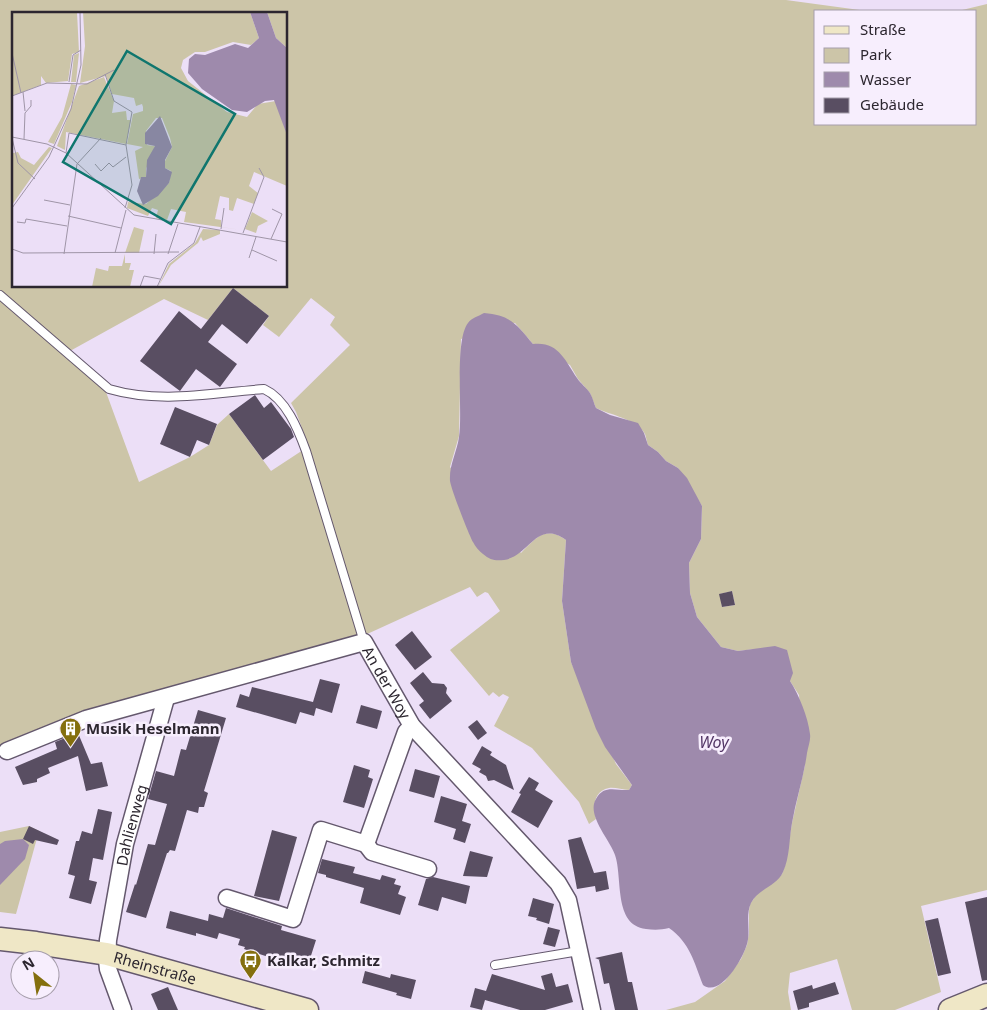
<svg xmlns="http://www.w3.org/2000/svg" width="987" height="1010" font-family="'Noto Sans',sans-serif">
  <rect width="100%" height="100%" fill="#ecdff7"/>
  <!-- green -->
  <g fill="#ccc5a8" fill-rule="evenodd">
    <path d="M0 0H786L867 11H816V124H976V11H958L987 4V890L921 906 941 992 895 1010H852L837 959 790 973 788 992 791 1010H666L695 1002 725 981 741 959 747 945 749 933V911L750 904 757 894 775 881 782 874 785 865 792 823 805 765 799 695 790 681 755 649 738 651 721 647 697 617 690 593 689 563 701 539 702 506 678 468 666 461 658 452 648 445C647 442 646 437 645 434 637 419 610 415 596 408L590 393 578 379 570 365 533 344 515 323 461 339 459 436 450 467 521 553C536 538 545 525 566 540L562 601 571 662 616 764 632 785 629 790C622 790 615 787 609 788 593 791 593 807 596 819L589 824 579 802 532 748 494 726 509 697 503 694 499 697 493 692 489 696 450 650 500 611 488 593 485 592 477 597 470 587 365 635 309 447 296 412 291 403 350 345 330 325 335 317 311 298 279 337 263 325 269 316 233 288 208 320 164 299 70 351 0 291ZM14 14H286V286H14ZM732 591 735 605 722 607 720 594Z"/>
    <polygon points="0,299 106,392 139,482 190,457 209,445 217,425 229,414 271,471 303,450 359,637 0,750"/>
    <polygon points="29,826 39,831 16,914 0,912 0,832"/>
  </g>
  <!-- water -->
  <g fill="#9e8aac">
    <path d="M484 313C511 315 517 325 533 344 558 341 565 360 577 378 581 384 587 388 590 393 593 398 594 404 596 408L610 415 638 423 644 433 648 445 658 452 666 461 678 468 687 478 702 506 701 539 689 563 690 593 697 617 721 647 738 651 775 646 787 650 793 673 790 681C799 695 808 717 810 734 811 740 808 747 807 753 804 776 796 800 792 823 789 839 790 857 783 872 777 886 758 889 751 903 745 916 751 931 747 944 743 959 720 998 703 985 694 962 690 943 669 928 661 930 654 930 646 929 613 925 623 878 615 855 610 840 586 815 596 799 604 784 616 791 629 790L632 785 605 747 596 729 571 662 562 601 566 540C536 519 530 556 504 560 495 561 490 560 483 554 479 551 475 546 473 542 469 535 451 489 450 481 449 465 457 452 459 437 463 412 454 341 468 323 471 318 479 316 484 313Z"/>
    <polygon points="23,839 29,845 25,859 0,885 0,844 5,841"/>
  </g>
  <!-- building -->
  <g fill="#594e62">
    <polygon points="233,288 269,316 247,344 222,324 208,342 237,364 220,387 196,369 180,391 140,361 179,311 201,329"/>
    <polygon points="255,395 264,408 271,402 291,429 294,437 263,460 229,414"/>
    <polygon points="175,407 217,424 209,445 197,440 190,457 160,444"/>
    <polygon points="732,591 735,605 722,607 719,594"/>
    <polygon points="412,631 432,657 415,670 395,645"/>
    <polygon points="423,672 432,683 444,684 447,688 446,693 452,701 430,719 419,705 424,701 410,683"/>
    <polygon points="320,679 340,684 332,713 316,708 314,716 300,712 296,724 236,707 240,694 249,697 252,687 313,702"/>
    <polygon points="361,705 382,711 377,729 356,723"/>
    <polygon points="198,710 226,718 204,791 208,793 204,807 199,807 198,813 187,810 175,851 170,850 168,853 167,853 146,918 126,912 135,884 136,885 148,844 155,845 167,804 148,799 156,771 174,776 181,749 186,750"/>
    <polygon points="477,720 487,733 478,740 468,727"/>
    <polygon points="78,733 91,764 102,762 108,786 86,791 78,756 48,768 50,773 37,779 37,782 23,785 15,767 57,749 55,742"/>
    <polygon points="482,746 492,752 490,755 506,765 514,790 494,780 488,781 486,776 479,772 481,769 472,764"/>
    <polygon points="354,765 370,770 368,777 373,779 364,808 343,802"/>
    <polygon points="415,769 440,776 434,798 409,791"/>
    <polygon points="529,777 539,783 535,790 553,801 538,828 511,812 521,794 519,793"/>
    <polygon points="441,796 467,804 462,821 471,824 465,843 453,839 456,829 434,822"/>
    <polygon points="98,809 112,812 103,860 93,858 89,880 97,882 91,904 69,898 75,876 68,874 76,841 79,841 82,831 92,834"/>
    <polygon points="29,826 59,840 57,845 35,840 33,844 23,839"/>
    <polygon points="272,830 297,837 279,901 254,896"/>
    <polygon points="581,837 594,873 606,871 609,889 596,892 595,886 577,889 568,840"/>
    <polygon points="470,851 493,857 487,877 463,876"/>
    <polygon points="322,859 355,867 353,873 380,880 382,875 396,879 394,884 401,886 398,894 406,897 400,915 360,903 364,888 326,877 326,875 318,873"/>
    <polygon points="433,877 470,886 466,904 442,897 438,911 418,905 426,879"/>
    <polygon points="987,897 987,980 982,981 965,902"/>
    <polygon points="533,898 554,904 549,924 536,920 537,918 528,916"/>
    <polygon points="226,908 282,926 281,930 316,940 308,965 288,959 287,963 244,949 245,947 238,945 240,939 219,933 217,939 196,933 196,936 166,928 170,911 208,921 209,914 223,918"/>
    <polygon points="938,918 951,973 938,976 925,921"/>
    <polygon points="548,927 560,930 555,947 543,944"/>
    <polygon points="622,952 628,982 632,982 638,1010 615,1010 609,983 604,984 599,960 600,960 595,958"/>
    <polygon points="365,971 390,978 391,974 416,980 411,999 396,995 397,993 362,983"/>
    <polygon points="552,973 556,987 568,984 573,1002 545,1010 520,1010 485,1000 482,1010 470,1007 475,988 486,991 492,974 545,990 541,976"/>
    <polygon points="835,982 839,994 809,1003 809,1007 798,1010 793,991 812,985 813,989"/>
    <polygon points="168,987 178,1010 158,1010 151,994"/>
  </g>
  <g fill="none" stroke-linecap="round" stroke-linejoin="round">
    <defs>
      <g id="service">
        <path d="M0 295 109 389C160 404 211 393 264 389 286 399 298 429 306 451L364 642"/>
        <polyline points="495,965 579,951"/>
      </g>
      <g id="minor">
        <path id="s1" d="M7 751 86 719 364 642 412 726 558 883 568 900 592 1010"/>
        <polyline points="366,844 372,852 428,869"/>
        <polyline points="227,898 293,919 321,830 366,844 406,732 412,726"/>
        <path id="s2" d="M123 1010 108 969 107 960 108 940 125 844 166 698"/>
      </g>
      <g id="secondary">
        <path id="s3" d="M0 939 36 943 107 954 307 1010"/>
        <polyline points="950,1010 987,995"/>
      </g>
    </defs>
    <!-- service casing -->
    <use href="#service" stroke="#64586d" stroke-width="10"/>
    <!-- minor casing -->
    <use href="#minor" stroke="#64586d" stroke-width="19"/>
    <!-- secondary casing -->
    <use href="#secondary" stroke="#64586d" stroke-width="25"/>
    <!-- service -->
    <use href="#service" stroke="#fff" stroke-width="8"/>
    <!-- minor -->
    <use href="#minor" stroke="#fff" stroke-width="16"/>
    <!-- secondary -->
    <use href="#secondary" stroke="#efe7c6" stroke-width="22"/>
  </g>
  <!-- icons -->
  <defs>
    <symbol id="building-pin" viewBox="-11 -11 22 30"><path d="M0 17L-7.5 6A9.5 9.5 0 1 1 7.5 6Z" fill="#846f0e" stroke="#f7eefd"/><path d="M-4-6H4V6H1V3H-1V6H-4ZM-2.5-4.3h1.7v1.8h-1.7ZM.8-4.3h1.7v1.8H.8ZM-2.5-1h1.7V.8h-1.7ZM.8-1h1.7V.8H.8Z" fill="#fff"/></symbol>
    <symbol id="bus-pin" viewBox="-11 -11 22 30"><path d="M0 17L-7.5 6A9.5 9.5 0 1 1 7.5 6Z" fill="#846f0e" stroke="#f7eefd"/><path d="M-5-6H5V4H4V6H2V4H-2V6H-4V4H-5ZM-3.5-4V0h7V-4ZM-3.5 1.2v1.5H-2V1.2ZM2 1.2v1.5H3.5V1.2Z" fill="#fff"/></symbol>
  </defs>
  <g fill-rule="evenodd">
    <use href="#building-pin" x="58" y="716" width="25" height="34"/>
    <use href="#bus-pin" x="238" y="948" width="25" height="34"/>
  </g>
  <g text-anchor="middle" dominant-baseline="central" stroke-width="5" stroke-linejoin="round" paint-order="stroke">
    <!-- street labels -->
    <g font-size="15" fill="#2c262f" stroke="#f7eefd">
      <text stroke="none"><textPath href="#s1" startOffset="420">An der Woy</textPath></text>
      <text stroke="none"><textPath href="#s2" startOffset="190">Dahlienweg</textPath></text>
      <text stroke="none"><textPath href="#s3" startOffset="158">Rheinstraße</textPath></text>
    </g>
    <!-- poi labels -->
    <g font-size="15" font-weight="bold" fill="#2c262f" stroke="#f7eefd" text-anchor="start">
      <text x="86" y="728">Musik Heselmann</text>
      <text x="267" y="960">Kalkar, Schmitz</text>
    </g>
    <!-- water labels -->
    <g font-size="16" font-style="italic" fill="#533666" stroke="#f7eefd">
      <text x="714" y="742">Woy</text>
    </g>
  </g>
  <!-- overview -->
  <g transform="translate(12 12)">
    <rect width="275" height="275" fill="#ecdff7"/>
    <path d="M0 0H65L67 40 60 42 56 69 34 71 29 64V73L0 84ZM71 0H238L247 26 239 33 221 30 193 40H183L171 48 169 56 176 69 215 100 235 105 246 92 264 89 275 123V174L242 160 237 174 246 181 242 192 225 186 221 199 217 198V186L208 184 203 207 209 208V215L230 218 172 210 174 200 159 197 155 208 144 206 146 198 140 196 136 204 115 196 116 190 134 192 157 171 159 159 153 156 152 151 160 135 158 126 150 106H144L134 119 135 133 143 134 134 157V165L127 167 123 139 131 135 115 132 121 102 131 99V95L130 92 124 94 122 86 100 82 94 64 68 71 73 34ZM255 0H275V36L264 26ZM67 41 64 70H59L62 43ZM92 65 102 89 100 101 114 99 115 108H119L114 132 54 120 53 138 45 134 67 74ZM59 72 64 73 60 90 42 132 36 130 50 105ZM0 130 1 141 6 140 9 146 22 153 37 135 40 136 0 193ZM240 200 256 209 246 214 244 221 233 217ZM122 215 132 218 127 241H113ZM191 217 208 218V222L191 229 189 225 186 231 159 253 146 275 157 252 183 231ZM113 242V251H119L117 258H122L118 275H80L84 256 96 259 97 254H110Z" fill="#ccc5a8"/>
    <path d="M238 0H255L264 26 275 36V123L262 88 253 89 235 100 220 98 190 77 176 61 177 47 183 42 193 43 223 32 236 36 247 26ZM148 104 160 135 153 148V156L160 160 157 171 146 184 131 193 125 179 129 165H134L135 148 143 134 133 132V121Z" fill="#9e8aac"/>
    <path fill="none" stroke="#9f95a7" stroke-width="1" d="M0 41 9 81M93 62 102 89 120 100 114 133M57 70 61 43 69 38M11 80 13 99M0 84 35 71 75 72 102 58M0 125 35 132 54 141 122 203 275 230M0 126 6 151 23 167M12 127 13 101 19 94V88M54 141 57 121 114 133 120 173 113 196M83 152 89 159 97 151 101 155 114 145M32 188 58 193M0 196 37 145 59 97 69 53 68 0M56 204 109 216M5 210 13 211 14 207 55 214M209 217 212 196M231 221 252 165 247 156M259 227 270 202 260 197M0 237 11 241 167 240M240 238 265 249M103 241 114 198M52 242 65 152 89 126M142 242 144 222M156 242 166 212M237 246 244 225M128 275 132 264 148 267M145 275 156 251 182 231 188 215"/>
    <path fill="#0f766e" fill-opacity="0.15" stroke="#0f766e" stroke-width="2.5" d="M115 39 223 102 159 212 51 150Z"/>
    <rect width="275" height="275" fill="none" stroke="#2c262f" stroke-width="2.5"/>
  </g>
  <!-- legend -->
  <rect x="814" y="10" width="162" height="115" fill="#f7eefd" stroke="#a69eab"/>
  <rect x="824" y="26" width="25" height="8" fill="#efe7c6" stroke="#a69eab"/>
  <text x="860" y="35" font-size="15" fill="#2c262f">Straße</text>
  <rect x="824" y="48" width="25" height="15" fill="#ccc5a8" stroke="#a69eab"/>
  <text x="860" y="60" font-size="15" fill="#2c262f">Park</text>
  <rect x="824" y="72" width="25" height="15" fill="#9e8aac" stroke="#a69eab"/>
  <text x="860" y="85" font-size="15" fill="#2c262f">Wasser</text>
  <rect x="824" y="98" width="25" height="15" fill="#594e62" stroke="#a69eab"/>
  <text x="860" y="110" font-size="15" fill="#2c262f">Gebäude</text>
  <!-- north arrow -->
  <g transform="translate(35 975) rotate(330)"><circle r="24" fill="#f7eefd" stroke="#a69eab"/>
  <path d="M0-4L9 19L0 12L-9 19Z" fill="#846f0e"/>
  <text y="-8" font-size="14" font-weight="bold" text-anchor="middle" fill="#2c262f">N</text>
  </g>
</svg>
